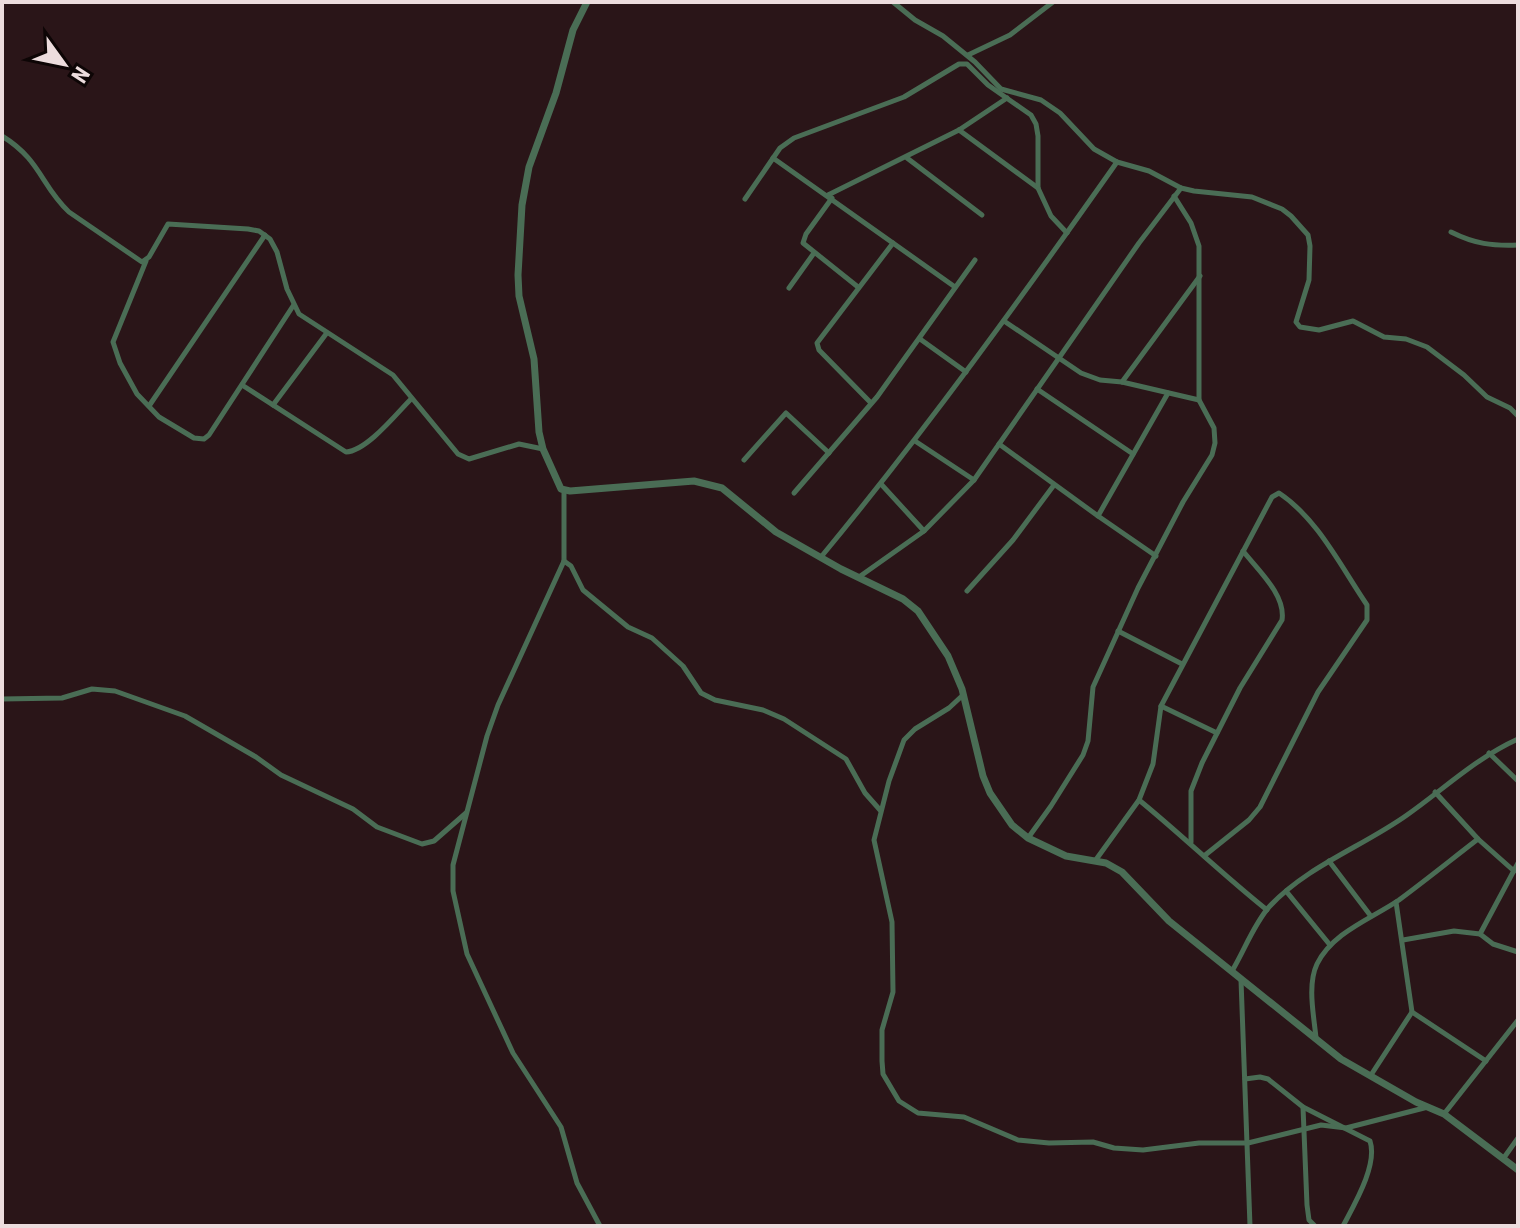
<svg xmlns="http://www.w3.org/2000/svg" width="1520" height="1228" font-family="'Roboto Condensed',sans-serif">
  <rect width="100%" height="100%" fill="#2a1518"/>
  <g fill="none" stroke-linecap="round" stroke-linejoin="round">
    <!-- minor -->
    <g stroke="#4a6d55" stroke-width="5">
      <polyline points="893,2 915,20 943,36 975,62 1001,89 1041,100 1060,113 1094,149 1117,162 1149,171 1181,188 1194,191 1252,197 1282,209 1291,216 1308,235 1310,246 1309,280 1296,322 1300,327 1319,330 1353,321 1384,337 1406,339 1427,347 1464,375 1487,397 1510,408 1518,416"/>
      <polyline points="968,55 1010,35 1053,2"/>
      <polyline points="959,130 1038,188"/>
      <path d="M2 136C41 160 41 186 69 212L142 262 149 257 168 224 248 229 259 231 270 239 277 252 287 289 299 314 393 375 458 454 469 459 519 444 543 449"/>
      <polyline points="773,158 955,287"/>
      <polyline points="907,158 982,215"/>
      <polyline points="828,195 959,130 1007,98"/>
      <polyline points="832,198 806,234 803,243 858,287"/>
      <polyline points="745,199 780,148 794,138 904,97 959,64 967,64 988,85 1031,115 1036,124 1038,136 1038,188 1051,216 1067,233"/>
      <path d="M1451 232C1475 244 1492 246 1518 245"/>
      <polyline points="146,261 113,342 120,363 137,394 159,417 194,438 204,439 209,435 293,306"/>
      <polyline points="789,288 814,253"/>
      <polyline points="1004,321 1081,373 1100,380 1122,382 1199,400"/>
      <polyline points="920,339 966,372"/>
      <polyline points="1122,382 1200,276"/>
      <path d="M242 385 346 452C367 451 397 413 411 399"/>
      <polyline points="1037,389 1133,454"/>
      <polyline points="871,403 819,350 817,343 893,243"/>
      <polyline points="273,405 326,334"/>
      <polyline points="149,406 265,235"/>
      <polyline points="915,441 974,480"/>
      <polyline points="999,444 1098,516 1156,556"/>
      <polyline points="744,460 786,413 829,453"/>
      <polyline points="881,484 924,531"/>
      <polyline points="564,491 564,561 498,705 487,736 453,865 453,891 467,954 513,1053 561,1127 577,1183 600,1226"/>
      <polyline points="794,493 877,397 975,260"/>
      <polyline points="1098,516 1168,393"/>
      <path d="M821 557C926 430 1022 297 1117 162"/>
      <polyline points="564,561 571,566 583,590 628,627 652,638 683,666 701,693 715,700 763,710 784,719 846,759 865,793 880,810"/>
      <polyline points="859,577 924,531 974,480 1139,243 1181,188"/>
      <polyline points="967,591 1013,540 1054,485"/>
      <polyline points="1118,631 1182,664"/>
      <polyline points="963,695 949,708 915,729 904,740 889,781 874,840 892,922 893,992 882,1030 882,1061 883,1074 899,1101 918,1113 964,1117 1018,1140 1049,1143 1093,1142 1114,1148 1143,1150 1199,1143 1248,1143 1321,1125 1346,1128 1428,1107"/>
      <polyline points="2,699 62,698 92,689 115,691 185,716 256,757 281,775 353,809 377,827 422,844 434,841 466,813"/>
      <polyline points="1161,706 1217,733"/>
      <polyline points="1489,753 1518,781"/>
      <polyline points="1435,792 1478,839 1514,871"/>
      <path d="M1139 800C1183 836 1223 875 1267 910"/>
      <polyline points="1028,838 1051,806 1083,755 1088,741 1093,687 1138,588 1183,502 1212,455 1215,443 1214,428 1199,400 1199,246 1191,223 1174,196"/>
      <path d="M1191 842V791L1202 763 1240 688 1282 620C1286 595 1258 570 1243 551"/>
      <path d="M1095 861 1139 800 1153 764 1161 706 1264 512 1272 497 1279 493C1318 519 1341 567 1367 605V620L1318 692 1260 807 1249 820 1204 856"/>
      <polyline points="1329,861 1370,915"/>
      <polyline points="1518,863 1480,934 1493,944 1518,952"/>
      <polyline points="1286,891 1330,945"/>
      <polyline points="1403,940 1454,931 1480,934"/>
      <path d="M1232 971C1244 951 1254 924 1269 907 1307 866 1362 847 1407 815 1444 789 1476 758 1518 739"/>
      <polyline points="1241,980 1250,1226"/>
      <polyline points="1412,1012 1486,1061"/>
      <path d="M1316 1038C1314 1016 1307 985 1317 964 1333 932 1371 919 1399 900 1426 880 1452 859 1478 839"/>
      <polyline points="1371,1075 1412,1012 1396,902"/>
      <path d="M1245 1079 1260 1077 1268 1079 1303 1107 1370 1141C1378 1165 1354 1205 1343 1226"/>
      <polyline points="1303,1107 1307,1205 1309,1220 1315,1226"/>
      <polyline points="1444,1114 1518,1020"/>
      <polyline points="1503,1159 1518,1138"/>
    </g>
    <!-- tertiary -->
    <polyline stroke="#4a6d55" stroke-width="7" points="587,2 573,30 556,93 529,167 522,205 518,275 519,296 534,359 539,432 543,449 561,489 570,491 694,481 722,488 776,532 841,569 903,599 918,611 948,656 962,689 983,776 990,793 1012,825 1028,838 1066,856 1106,863 1122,872 1169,921 1341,1059 1416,1102 1444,1114 1518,1170"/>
  </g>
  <!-- border -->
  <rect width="1520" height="1228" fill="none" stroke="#ecdcdd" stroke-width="8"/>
  <!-- north arrow -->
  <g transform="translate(64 64) rotate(123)" stroke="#0d0505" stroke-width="6" paint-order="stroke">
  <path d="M0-6L14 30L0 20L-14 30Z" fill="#ecdcdd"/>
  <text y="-12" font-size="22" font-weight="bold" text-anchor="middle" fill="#ecdcdd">N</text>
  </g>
</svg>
